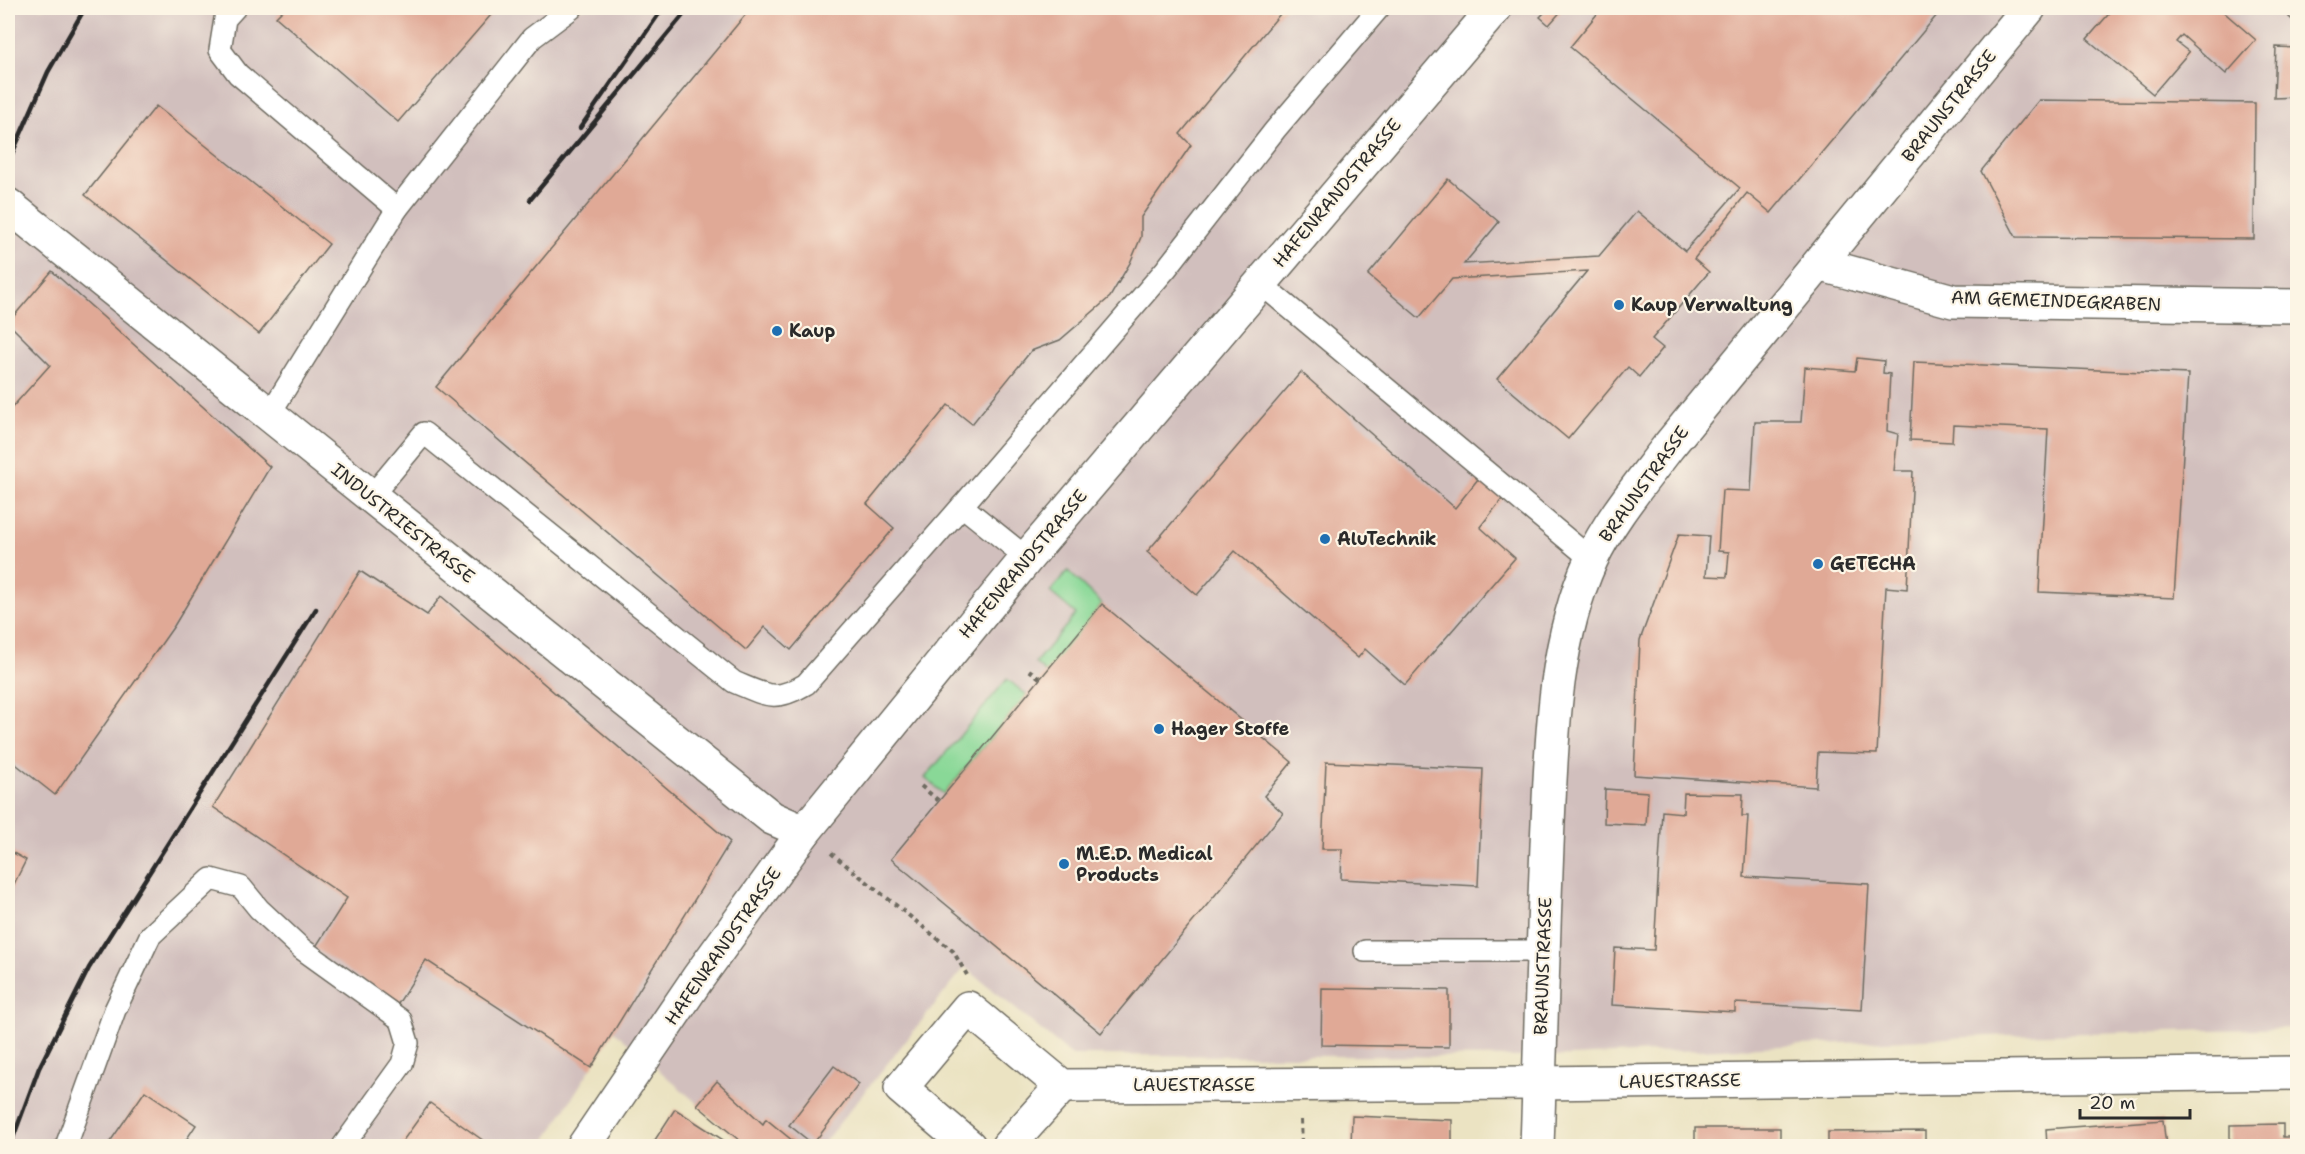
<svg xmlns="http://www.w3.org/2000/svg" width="2305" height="1154" font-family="'Shantell Sans',sans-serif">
  <rect width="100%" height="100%" fill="#fcf5e5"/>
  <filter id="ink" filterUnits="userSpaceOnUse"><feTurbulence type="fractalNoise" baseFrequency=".0167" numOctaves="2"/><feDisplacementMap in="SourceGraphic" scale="12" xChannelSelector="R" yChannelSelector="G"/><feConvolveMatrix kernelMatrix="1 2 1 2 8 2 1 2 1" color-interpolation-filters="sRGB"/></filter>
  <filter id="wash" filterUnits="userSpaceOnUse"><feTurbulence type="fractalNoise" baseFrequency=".008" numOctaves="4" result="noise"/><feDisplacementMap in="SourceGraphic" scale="24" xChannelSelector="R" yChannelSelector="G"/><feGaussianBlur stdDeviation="1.35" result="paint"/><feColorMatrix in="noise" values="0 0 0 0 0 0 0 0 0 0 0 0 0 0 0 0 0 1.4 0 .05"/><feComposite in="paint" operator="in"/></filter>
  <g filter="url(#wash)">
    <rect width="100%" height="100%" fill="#ebe3c2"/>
    <!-- industrial -->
    <polygon fill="#d1bfbd" points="8,8 2297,8 2297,1028 2009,1035 1551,1057 1071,1055 965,967 821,1146 746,1146 614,1031 542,1146 8,1146"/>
    <!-- green -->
    <g fill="#89d897" stroke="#5a8261" stroke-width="1.5">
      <polygon points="1068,571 1102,604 1046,673 1035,663 1076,614 1050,592"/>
      <polygon points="1007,679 1027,695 944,794 925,778"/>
    </g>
    <g id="blocks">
      <!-- building -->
      <g fill="#e0a996">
        <polygon points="285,8 497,8 398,122 276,17"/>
        <polygon points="751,8 1285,8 1180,134 1191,145 1141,217 1141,237 1130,263 1110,297 1060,340 1031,351 972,424 948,405 867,504 894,528 791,650 765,627 746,650 436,387"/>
        <polygon points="1549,8 1564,8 1549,25 1540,17"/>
        <polygon points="1602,8 1943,8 1771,213 1747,193 1694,259 1709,272 1652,339 1663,348 1639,377 1628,367 1568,439 1497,379 1587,271 1452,279 1419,318 1368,275 1448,179 1499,222 1464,264 1599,256 1637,211 1685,251 1740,188 1570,47"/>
        <polygon points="2114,8 2219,8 2256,40 2226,74 2182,35 2176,42 2189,52 2153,94 2087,39"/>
        <polygon points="2279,8 2298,8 2298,25"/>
        <polygon points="2276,47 2298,48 2298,97 2274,98"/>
        <polygon points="2039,100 2255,103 2254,239 2016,237 1981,171"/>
        <polygon points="156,106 329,244 259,334 85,195"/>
        <polygon points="52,271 270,467 174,626 55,795 8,758 8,412 50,365 8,323"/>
        <polygon points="1857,358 1884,361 1883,373 1890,374 1887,431 1898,434 1894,471 1913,471 1907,589 1886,587 1877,754 1818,752 1816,787 1634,775 1640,640 1679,534 1709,536 1706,576 1727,577 1729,552 1718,551 1722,490 1751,491 1755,422 1801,422 1805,367 1855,371"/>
        <polygon points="1914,362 2188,374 2174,598 2039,592 2048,429 1953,425 1952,442 1910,440"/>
        <polygon points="1301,372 1455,508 1478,479 1503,498 1480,527 1515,558 1405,685 1365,649 1358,658 1235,551 1197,595 1147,552"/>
        <polygon points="360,571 427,615 441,596 730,842 591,1068 426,960 398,1004 315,948 347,898 213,807"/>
        <polygon points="1102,604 1292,762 1264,796 1283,813 1101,1033 891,859"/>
        <polygon points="1326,762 1483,769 1478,886 1341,879 1342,849 1322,849"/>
        <polygon points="1605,789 1648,792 1646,825 1604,823"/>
        <polygon points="1684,793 1743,794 1742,816 1748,816 1744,877 1869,884 1862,1010 1735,1003 1735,1012 1612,1005 1615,948 1654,950 1662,811 1683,813"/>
        <polygon points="8,850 26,860 8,896"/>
        <polygon points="1322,988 1449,990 1449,1047 1321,1045"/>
        <polygon points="834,1066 859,1084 813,1144 789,1125"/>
        <polygon points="717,1081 763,1124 766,1119 799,1146 746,1146 697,1105"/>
        <polygon points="145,1091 196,1125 182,1146 107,1146"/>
        <polygon points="430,1103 491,1146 399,1146"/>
        <polygon points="675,1109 731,1145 651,1146"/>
        <polygon points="1352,1116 1452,1120 1452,1146 1351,1146"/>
        <polygon points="2163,1120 2166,1146 2047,1146 2046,1129"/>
        <polygon points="2283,1124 2283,1137 2298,1137 2298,1146 2230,1146 2230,1125"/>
        <rect x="1695" y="1128" width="85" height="18"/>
        <polygon points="1925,1131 1925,1146 1828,1146 1828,1132"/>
      </g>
    </g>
  </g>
  <g filter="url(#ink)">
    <use href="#blocks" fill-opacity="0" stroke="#6e6b60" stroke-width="1.5"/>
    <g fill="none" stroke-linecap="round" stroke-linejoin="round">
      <defs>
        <g id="service">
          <polyline points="235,8 225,19 220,50 238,74 397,209"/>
          <polyline points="1260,283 1591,559"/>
          <polyline points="269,415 397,209 532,38 572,8"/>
          <path d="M370 498 424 433 734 682C766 695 774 703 806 684L962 506"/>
          <polyline points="1027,558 962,506 1166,269 1275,130 1379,8"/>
          <polyline points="1365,951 1542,951"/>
          <polyline points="66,1146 115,1010 150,936 211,879 241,887 259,909 302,949 401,1020 408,1043 402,1064 343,1146"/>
        </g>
        <g id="minor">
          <polyline points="8,205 772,818 804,832"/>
          <polyline points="1819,264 1953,301 2298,306"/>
          <polyline points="584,1146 698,978 804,832 1027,558 1495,8"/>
          <polyline points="969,1146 901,1088 968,1008 1062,1086 1539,1083 2298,1073"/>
          <polyline points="1008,1146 1062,1086"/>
          <path d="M1537 1146C1541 1039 1543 931 1548 823 1552 735 1554 642 1591 560 1610 519 1641 483 1668 447L2029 8"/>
        </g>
      </defs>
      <!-- service casing -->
      <use href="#service" stroke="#6e6b60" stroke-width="24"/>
      <!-- minor casing -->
      <use href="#minor" stroke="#6e6b60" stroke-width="36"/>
      <!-- path -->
      <g stroke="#6e6b60" stroke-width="4" stroke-dasharray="4.5 4.5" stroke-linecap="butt">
        <polyline points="1029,670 1041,679"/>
        <polyline points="921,786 939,801"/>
        <polyline points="831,853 953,951 967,975"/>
        <polyline points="1301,1120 1302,1146"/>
      </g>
      <!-- service -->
      <use href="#service" stroke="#fff" stroke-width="21"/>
      <!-- minor -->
      <use href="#minor" stroke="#fff" stroke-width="33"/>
      <!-- rail -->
      <g stroke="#2b2b2b" stroke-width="4.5">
        <polyline points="580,128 663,8"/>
        <polyline points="8,163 48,72 85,8"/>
        <polyline points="530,200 689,8"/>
        <polyline points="10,1146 39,1068 89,968 316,609"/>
      </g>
    </g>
  </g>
  <!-- markers -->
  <g fill="#1f6fb2" stroke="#fcf5e5" stroke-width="2">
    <circle cx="1619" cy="305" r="6"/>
    <circle cx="777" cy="331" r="6"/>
    <circle cx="1325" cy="539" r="6"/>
    <circle cx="1818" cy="564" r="6"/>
    <circle cx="1159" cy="729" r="6"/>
    <circle cx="1064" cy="864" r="6"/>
  </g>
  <g text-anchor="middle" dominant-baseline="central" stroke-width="4.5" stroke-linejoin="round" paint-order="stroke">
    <!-- street labels -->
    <g font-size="18" fill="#2b2b2b" stroke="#fcf5e5">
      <text transform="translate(1949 106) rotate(-51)">BRAUNSTRASSE</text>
      <text transform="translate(1337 193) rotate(-50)">HAFENRANDSTRASSE</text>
      <text transform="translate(2056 301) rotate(2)">AM GEMEINDEGRABEN</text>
      <text transform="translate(1644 484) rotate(-54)">BRAUNSTRASSE</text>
      <text transform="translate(403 523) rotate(39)">INDUSTRIESTRASSE</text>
      <text transform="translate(1023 564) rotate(-50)">HAFENRANDSTRASSE</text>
      <text transform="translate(723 946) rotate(-55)">HAFENRANDSTRASSE</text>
      <text transform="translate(1543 966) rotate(-88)">BRAUNSTRASSE</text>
      <text transform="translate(1680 1081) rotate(-1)">LAUESTRASSE</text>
      <text x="1194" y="1085">LAUESTRASSE</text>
    </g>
    <!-- poi labels -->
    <g font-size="18" font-weight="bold" fill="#2b2b2b" stroke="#fcf5e5" text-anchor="start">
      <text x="1631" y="305">Kaup Verwaltung</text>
      <text x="789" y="331">Kaup</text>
      <text x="1337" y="539">AluTechnik</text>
      <text x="1830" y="564">GETECHA</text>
      <text x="1171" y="729">Hager Stoffe</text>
      <text x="1076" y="854">M.E.D. Medical<tspan x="1076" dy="21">Products</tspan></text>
    </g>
  </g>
  <!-- margin -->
  <rect width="2305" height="1154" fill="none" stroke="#fcf5e5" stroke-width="30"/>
  <!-- scale -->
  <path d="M2080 1109v9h110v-9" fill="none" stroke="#2b2b2b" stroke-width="3"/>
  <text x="2089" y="1109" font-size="18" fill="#2b2b2b" stroke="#fcf5e5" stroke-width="4.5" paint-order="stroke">20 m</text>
</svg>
